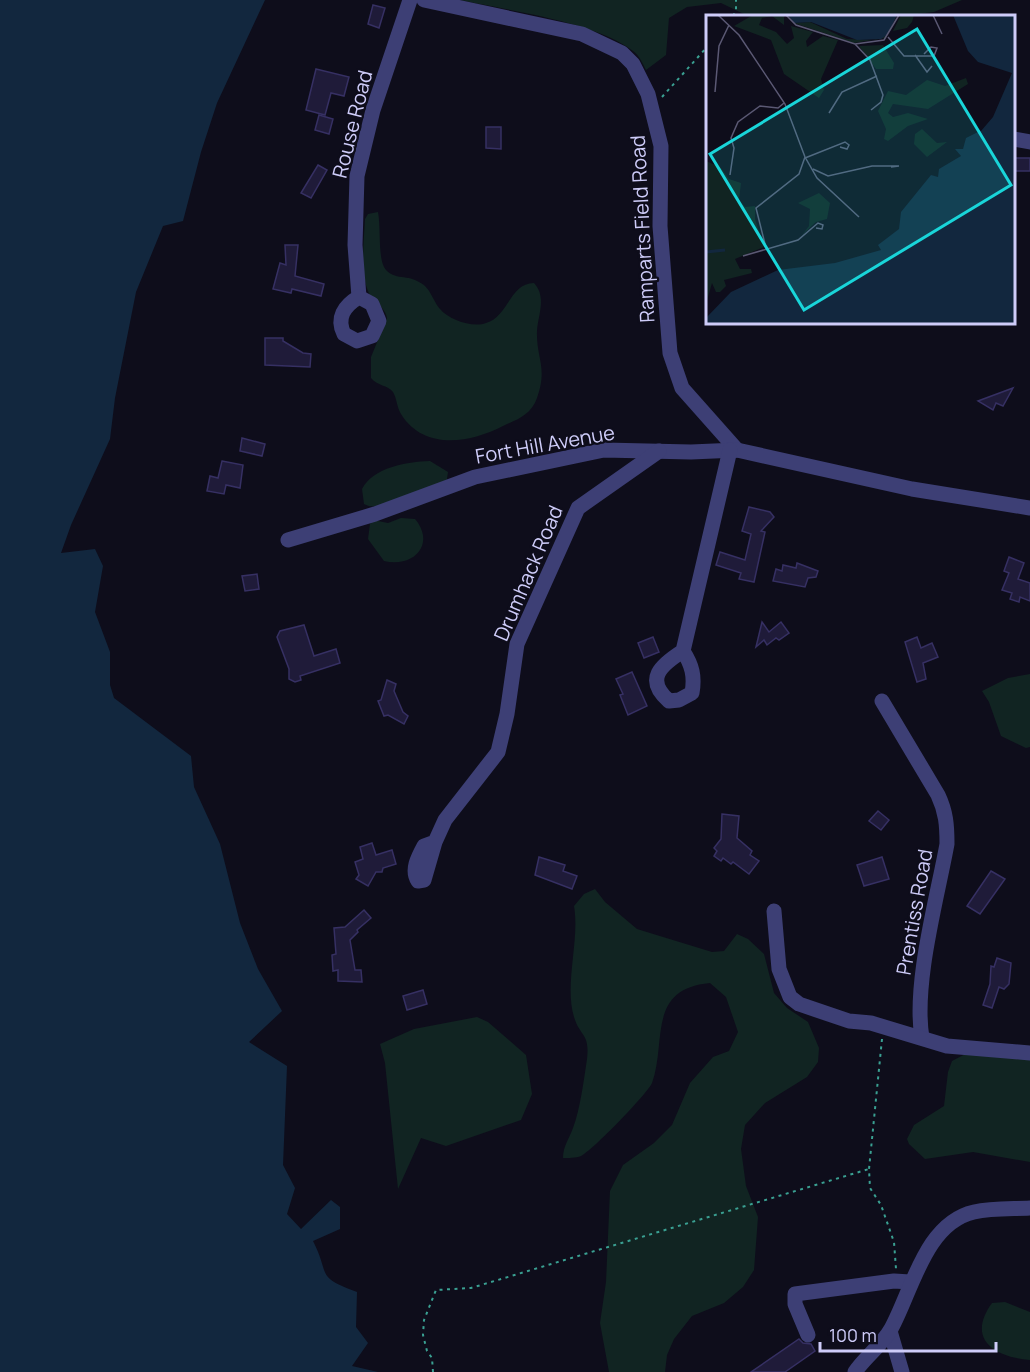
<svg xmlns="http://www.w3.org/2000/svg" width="1030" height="1372" font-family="Manrope,sans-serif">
  <rect width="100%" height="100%" fill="#0e0d1b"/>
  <!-- green -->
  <g fill="#112422">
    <path d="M460 0H962L934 12 902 16H748L721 3 687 7 669 18 666 55 646 70C643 64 639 55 633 51 597 22 506 10 460 0Z"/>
    <path d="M378 212C381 228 378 255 384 267 391 280 407 275 417 281 431 287 431 298 440 309 449 320 473 328 486 323 508 317 510 283 534 283 547 297 538 315 537 331 536 358 548 367 537 398 531 415 518 419 503 426 470 443 424 451 401 414 397 408 397 399 393 392 388 385 377 386 371 378V357L387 318C385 306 372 302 368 291 360 271 364 241 365 219L368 214Z"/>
    <path d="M430 461 448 472 446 485C428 491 380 514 364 504L362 489C374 467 406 462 430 461Z"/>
    <path d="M401 518 415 519C436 544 414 568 384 561L368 539 370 524 373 520 388 523Z"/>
    <polygon points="1030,674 1030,747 1026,748 1001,736 989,702 982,691 1008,678"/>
    <path d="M595 889 605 902 637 929 712 952 724 951 737 934 748 939 764 954 774 993 787 1008 808 1022 819 1048 818 1062 807 1077 765 1103 745 1125 741 1149 746 1186 758 1217 754 1270 743 1287 724 1303 692 1316 674 1339 667 1355 665 1372H609L600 1323 606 1282 610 1191 623 1165 654 1143 672 1125 690 1083 713 1057 729 1051 738 1032 726 997 710 983C646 989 667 1042 652 1083 648 1093 592 1151 581 1156 576 1158 568 1158 563 1158 563 1146 569 1139 573 1128 580 1110 584 1079 587 1059 590 1033 580 1037 574 1017 564 984 580 940 574 906L584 894Z"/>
    <polygon points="477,1017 488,1022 526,1055 532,1094 521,1120 446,1146 421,1138 398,1189 385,1063 380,1044 414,1029"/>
    <polygon points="971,1051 1030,1058 1030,1162 973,1152 925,1159 909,1144 907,1139 914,1125 944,1106 948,1072 952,1061"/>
    <path d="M1005 1302 1030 1312V1360C994 1357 966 1339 992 1303Z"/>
  </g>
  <!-- water -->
  <path fill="#12273e" d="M0 0H265L217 103 201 152 183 221 163 226 136 292 115 398 110 439 71 525 61 553 95 549 103 566 95 612 110 652V685L114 698 191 756 194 787 220 844 240 923 258 969 282 1011 249 1042 287 1066 283 1165 295 1188 287 1214 301 1229 331 1200 340 1207V1229L313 1241C331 1276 314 1276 357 1292L356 1327 368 1343 352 1366 378 1372H0Z"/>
  <!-- building -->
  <g fill="#1f1b39" stroke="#363063" stroke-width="1.5">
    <polygon points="373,5 385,8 379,28 368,24"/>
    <polygon points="316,69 349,77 344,96 331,93 325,115 306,110"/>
    <polygon points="319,115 333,119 329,134 315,130"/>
    <polygon points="486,127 501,127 501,149 486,148"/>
    <rect x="1014" y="158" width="16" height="13"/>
    <polygon points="318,165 327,170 311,198 301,193"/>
    <polygon points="285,245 298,245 295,276 324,284 321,296 292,289 291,293 273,289 280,263 286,265"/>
    <polygon points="265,338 283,338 283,341 303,353 311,354 310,367 265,365"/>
    <polygon points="1013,388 1003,406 996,403 993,410 978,401"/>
    <polygon points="242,438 265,444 262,456 240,451"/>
    <polygon points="222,461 243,465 240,488 226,485 224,494 207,491 210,476 218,478"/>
    <polygon points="749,507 770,512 774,517 761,531 765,532 754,582 739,579 741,573 716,565 720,552 745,560 751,534 742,531"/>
    <polygon points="1009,557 1024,563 1018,579 1030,583 1030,601 1020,597 1019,602 1010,599 1012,593 1002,590 1009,573 1004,571"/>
    <polygon points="797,563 818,571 816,577 808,578 805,587 773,581 776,569 782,571 783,565 796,568"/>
    <polygon points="257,574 259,589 245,591 242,576"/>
    <polygon points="762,622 769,632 781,622 789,633 779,640 776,638 767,645 764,640 756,647"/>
    <polygon points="304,625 314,656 336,649 340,663 300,676 301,680 295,682 289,679 289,669 277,637 280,631"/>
    <polygon points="653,637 659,652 644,658 638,643"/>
    <polygon points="917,637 921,648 932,643 938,657 923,663 926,679 917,682 905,642"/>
    <polygon points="632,672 647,706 628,715 620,695 623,694 616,679"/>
    <polygon points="387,680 396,684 394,691 403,712 408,716 404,724 388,715 384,716 378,701 381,700"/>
    <polygon points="878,811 889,820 881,830 869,821"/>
    <polygon points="722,814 739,816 737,838 752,851 750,855 759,861 749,874 733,862 731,864 723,858 721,861 714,856 717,851 714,848 721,839"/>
    <polygon points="372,843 376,855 392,850 396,864 383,868 382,872 376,872 368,886 356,879 359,875 355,862 363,859 360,847"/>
    <polygon points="539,857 565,865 563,871 577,876 572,889 535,875"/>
    <polygon points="882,857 889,879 864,886 857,865"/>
    <polygon points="991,871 1005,879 980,914 967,906"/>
    <polygon points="364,910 371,918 357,930 358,932 350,940 355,970 361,970 362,982 338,981 338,970 333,971 332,955 336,954 334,928 345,927"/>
    <polygon points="997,958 1011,963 1009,984 1004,989 999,987 992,1008 983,1005 990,984 991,966 994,967"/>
    <polygon points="423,990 427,1004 407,1010 403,996"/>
    <polygon points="799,1339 803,1343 811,1344 815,1351 785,1372 751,1372"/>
  </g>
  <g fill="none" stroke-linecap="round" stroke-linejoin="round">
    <!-- path -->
    <g stroke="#3aa092" stroke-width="2" stroke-dasharray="3 4.5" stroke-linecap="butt">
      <polyline points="733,16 736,11 736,0"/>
      <polyline points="662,97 708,46"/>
      <polyline points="882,1039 869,1169 870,1188 881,1205 894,1242 896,1269"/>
      <polyline points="433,1372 432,1358 427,1351 423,1335 424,1320 436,1290 471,1288 869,1169"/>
    </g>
    <!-- minor -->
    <g stroke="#3d3f75" stroke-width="15">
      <polyline points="424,0 582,34 622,53 633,64 648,94 661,146 660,226 670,353 682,388 737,450"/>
      <polyline points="1014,139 1030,142"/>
      <polyline points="359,297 355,245 357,176 373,110 410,0"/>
      <path d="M359 297 372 304 379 321 372 336 357 341 344 334C336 318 344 306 359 297Z"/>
      <polyline points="288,540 375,514 475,477 604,450 691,452 737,450 912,489 1030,508"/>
      <path d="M683 651C661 665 644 679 669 701L679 700 692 693C695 676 692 665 683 651L730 450"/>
      <path d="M882 701 938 795C946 812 947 825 947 844 937 899 913 984 922 1038"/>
      <path d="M435 842 424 846C418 857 411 870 418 881L424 880 435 842 445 820 498 752 507 714 517 644 578 508 659 451"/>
      <polyline points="774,911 779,969 790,997 799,1004 849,1021 871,1023 947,1046 1030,1053"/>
      <polyline points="890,1331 902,1372"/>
      <polyline points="808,1335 795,1304 795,1294 894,1281 910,1282"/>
      <path d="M855 1372C865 1357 882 1345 891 1329 912 1291 925 1223 974 1212 992 1208 1012 1209 1030 1208"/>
    </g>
  </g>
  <g text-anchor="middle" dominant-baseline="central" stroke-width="4.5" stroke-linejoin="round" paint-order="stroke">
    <!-- street labels -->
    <g font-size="20" fill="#ceccf9" stroke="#0e0d1b">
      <text transform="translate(352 124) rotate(-76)">Rouse Road</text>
      <text transform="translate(642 229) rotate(-93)">Ramparts Field Road</text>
      <text transform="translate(545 444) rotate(-10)">Fort Hill Avenue</text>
      <text transform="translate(528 573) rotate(-67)">Drumhack Road</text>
      <text transform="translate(914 912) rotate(-80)">Prentiss Road</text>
    </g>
  </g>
  <!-- overview -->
  <g transform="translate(706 15)">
    <rect width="309" height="309" fill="#0e0d1b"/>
    <path d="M47 0H78V10L66 1 56 3 53 10 70 17 81 29 88 23 85 11 107 17 100 26 101 32 117 21 132 25 115 64 118 75 113 83 78 59 65 25 28 11ZM195 0H208L206 7 201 13 187 16ZM104 7 141 24 167 25 182 19 179 23 148 28 88 8ZM177 30 188 48 187 54H170L153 31ZM260 63 262 69 222 94 187 89 182 98 187 102 202 98 222 104 202 111 182 126 178 124 180 114 172 96 182 76 200 80 221 65 239 71ZM216 114 231 128 241 127 221 142 208 129 209 119ZM0 146 14 152 23 164 35 168 33 185 39 192 49 191V204L58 232 29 244 34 254H45L46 258 18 265 20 271 14 277H10L6 268 0 289ZM113 178 124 188 121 204 110 207 96 220 103 211 104 194 92 188Z" fill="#112422"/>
    <path d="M82 0H191L182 19 175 24 151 25 105 7 88 8ZM247 0H309V309L0 308V303L25 277 72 255 129 248 175 235 172 230 193 214 195 197 225 160 232 162 233 154 255 141 249 134H257L260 123 272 117 271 113 275 116 287 102 306 58 272 47 262 36Z" fill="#12273e"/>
    <path fill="none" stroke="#12273e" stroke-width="3" d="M0 237 19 235"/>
    <path fill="none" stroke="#5b5974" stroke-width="1.5" d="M12 0 33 20 79 89 99 142 111 163 153 202M80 0 90 10 149 29 178 25 193 0M227 0 236 19M182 22 198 41H228L231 33 225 32 218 39M149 29 164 45 177 80 175 87 165 95M209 40 221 57 226 51M9 77 13 31 23 10M123 98 136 77 171 61M99 143 139 127 143 130 141 134 134 132M107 154 122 161 166 151H193L185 152M24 160 28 133 25 123 32 107 54 91 72 93 78 88M60 233 50 193 93 159 99 142M37 241 92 225 112 208 117 210 116 214 110 213"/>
    <path fill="#19d5d9" fill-opacity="0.15" stroke="#19d5d9" stroke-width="3" d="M211 14 305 170 98 295 4 139Z"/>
    <rect width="309" height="309" fill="none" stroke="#ceccf9" stroke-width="3"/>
  </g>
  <!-- scale -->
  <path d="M820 1342v9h176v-9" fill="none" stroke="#ceccf9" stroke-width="3"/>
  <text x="829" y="1342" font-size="18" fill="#ceccf9" stroke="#0e0d1b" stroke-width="4.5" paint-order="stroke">100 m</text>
</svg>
